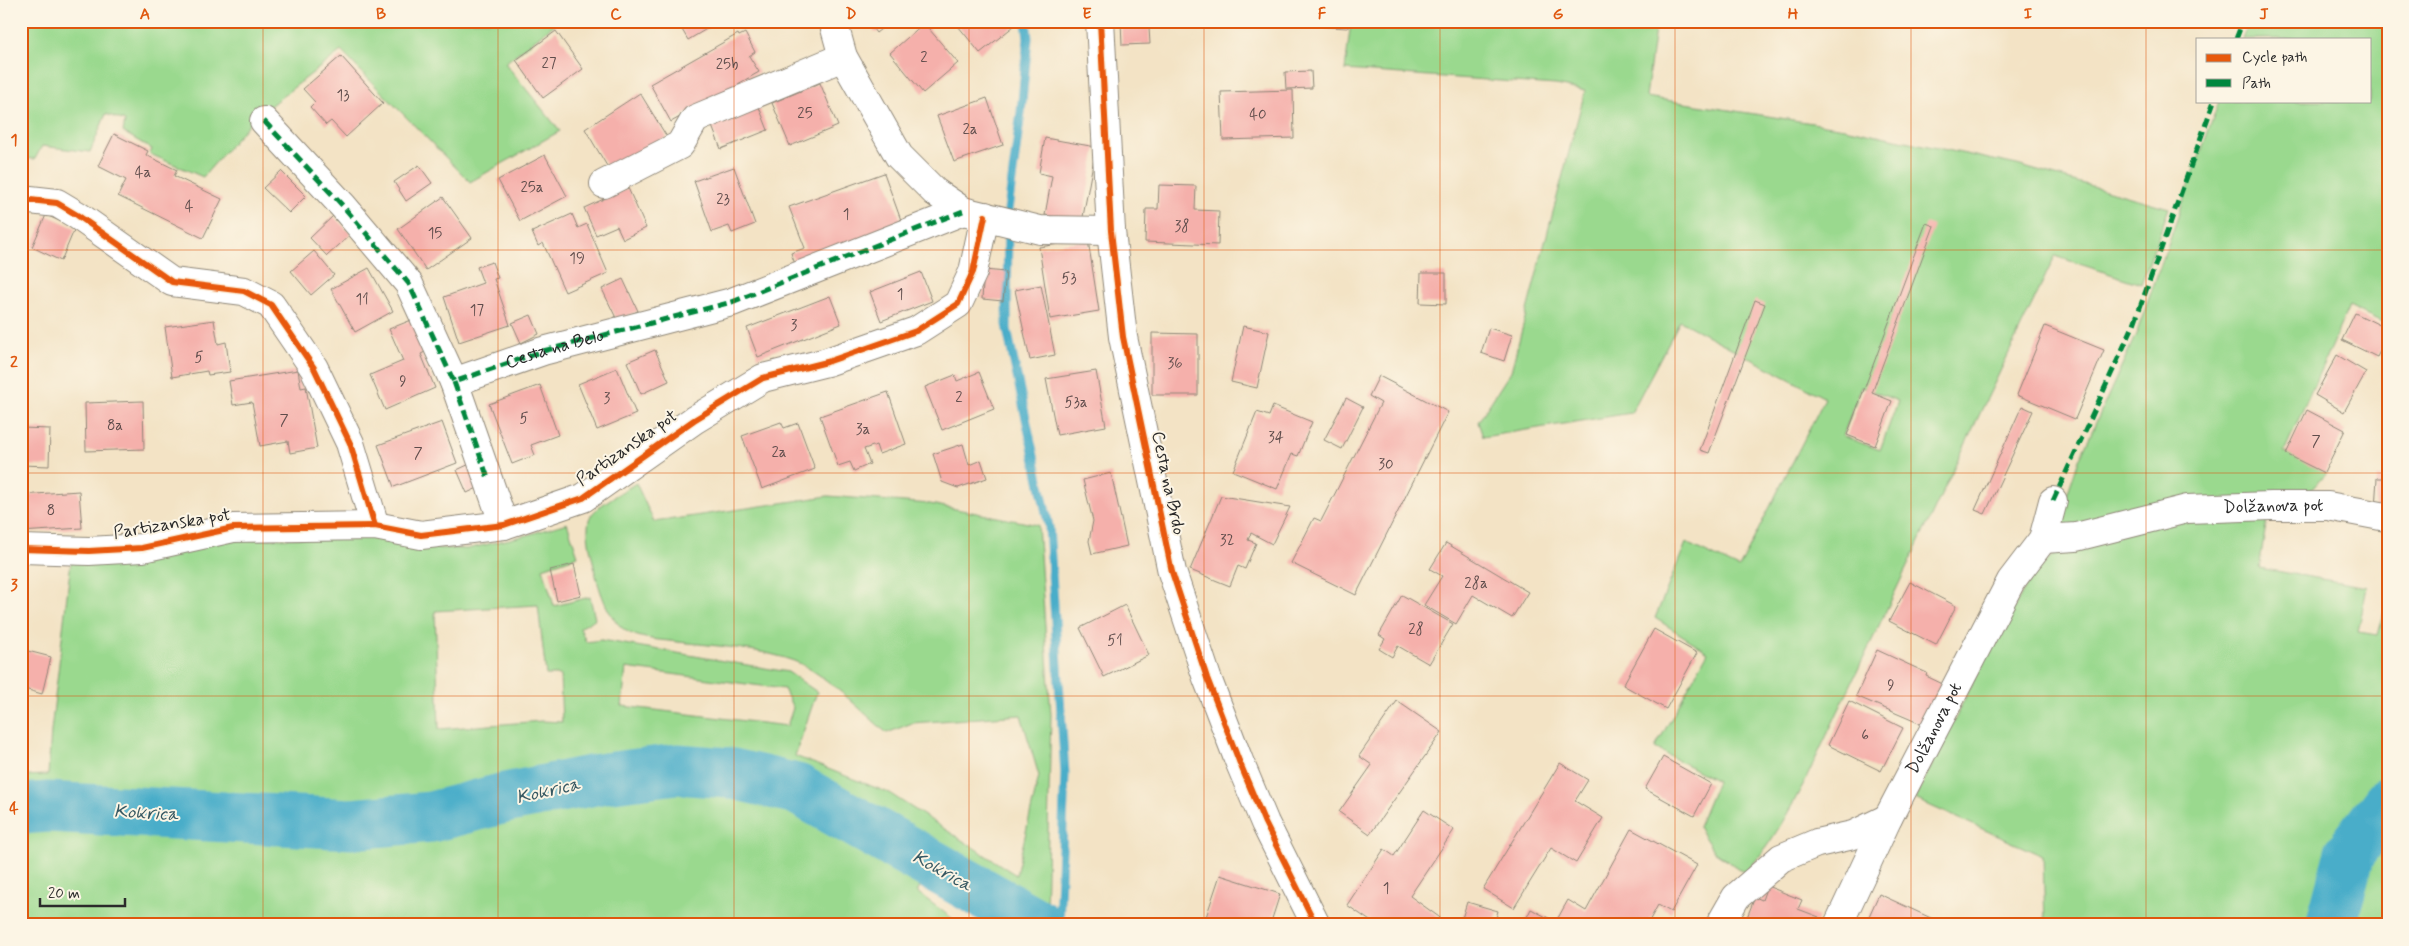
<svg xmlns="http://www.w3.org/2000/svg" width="2409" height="946" font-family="Mynerve,sans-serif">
  <rect width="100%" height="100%" fill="#fcf5e5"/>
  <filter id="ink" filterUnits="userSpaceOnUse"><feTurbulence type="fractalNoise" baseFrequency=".02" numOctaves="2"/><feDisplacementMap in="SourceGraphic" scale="10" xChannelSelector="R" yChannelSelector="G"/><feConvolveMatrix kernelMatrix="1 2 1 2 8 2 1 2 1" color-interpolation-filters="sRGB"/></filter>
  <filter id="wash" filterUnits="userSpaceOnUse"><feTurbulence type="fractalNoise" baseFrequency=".0096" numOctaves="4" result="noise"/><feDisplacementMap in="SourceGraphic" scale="20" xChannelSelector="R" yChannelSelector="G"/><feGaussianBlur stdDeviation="1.12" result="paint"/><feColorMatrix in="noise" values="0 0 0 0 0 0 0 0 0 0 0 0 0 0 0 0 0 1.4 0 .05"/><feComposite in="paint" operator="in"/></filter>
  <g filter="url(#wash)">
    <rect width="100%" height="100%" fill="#f3e3c5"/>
    <!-- green -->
    <g fill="#9ad98e" stroke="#62825c" fill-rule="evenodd">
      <polygon points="21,21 559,21 505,63 560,131 470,182 341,51 253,119 203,177 150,154 152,149 123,132 125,121 106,114 90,152 42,146 35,159 21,158"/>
      <path d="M1351 21H1656L1646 97 1844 128 2017 165 2169 208 2141 284 2055 256 1805 781C1788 813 1770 847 1745 873L1714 852 1698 827 1717 781 1655 748 1708 652 1655 618 1686 543 1739 568 1825 398 1680 321 1631 413 1483 437 1478 422 1511 371 1585 91 1556 85 1345 70ZM1861 387 1898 401 1880 450 1843 436Z"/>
      <polygon points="2248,21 2388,21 2388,325 2349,306 2284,452 2326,473 2312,489 2289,498 2075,528 2064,523 2062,509 2079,460 2137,332 2219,101 2370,101 2370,39 2242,39"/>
      <path d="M636 483 654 522 828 496 930 504 1038 525 1051 715 1046 913 1009 898 919 844 876 816 829 793 798 781 709 759 629 761 581 768 457 798 409 807 372 809 323 803 257 809 21 795V776L48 775 51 731 71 561 229 540 365 536 432 548 467 549 527 535 567 523 578 556 543 568 554 606 590 597 595 619 580 628 586 642 601 640 788 672 817 692 795 756 889 793 1016 875 1039 776 1021 715 912 723 887 733C861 711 825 673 794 661 759 648 716 646 678 642 664 640 644 640 630 633 607 622 597 584 593 561 590 549 586 532 589 520 591 508 626 490 636 483ZM538 605 546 675H560L562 722 542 721 439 729 435 611ZM626 668 784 689 793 708 787 726 622 706Z"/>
      <polygon points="2268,513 2259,568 2367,587 2358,632 2378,635 2384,612 2388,612 2388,784 2363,816 2346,846 2331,882 2318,925 2167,925 2161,922 2159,925 2045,925 2043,856 1915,799 1977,674 2011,613 2031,578 2058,550 2170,518"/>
      <polygon points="685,783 737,785 794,803 855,831 922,884 917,892 961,925 21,925 21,820 67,818 233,825 349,839 442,828 592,790"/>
      <path d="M2388 814V925H2342C2352 887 2359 843 2388 814Z"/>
    </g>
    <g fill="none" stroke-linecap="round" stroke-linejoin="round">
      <!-- stream -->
      <polyline stroke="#4aadc9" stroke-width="9" points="1026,21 1028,38 1021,112 1008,210 1007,329 1049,527 1065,774 1059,925"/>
      <!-- river -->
      <g stroke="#4aadc9" stroke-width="51">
        <polyline points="21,809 48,807 351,824 431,817 505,798 605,778 677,769 729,773 797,789 1039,925"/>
        <polyline points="2331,925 2350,853 2388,802"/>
      </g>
    </g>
    <g id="blocks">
      <!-- building -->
      <g fill="#f5b0ab">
        <polygon points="677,21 720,21 688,40"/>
        <polygon points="867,21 891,21 876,33"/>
        <polygon points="954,21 1010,21 1014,26 980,53"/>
        <polygon points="1121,21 1211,21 1211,25 1149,28 1150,44 1122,45"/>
        <polygon points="1313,21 1348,21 1348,28 1313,26"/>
        <polygon points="924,23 958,63 923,93 890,53"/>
        <polygon points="556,31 583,69 543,98 516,60"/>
        <polygon points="745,33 755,52 749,56 759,72 738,84 740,87 725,94 724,92 671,122 650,84 738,34 739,36"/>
        <polygon points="341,56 383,103 346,137 331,121 326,125 310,107 315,102 303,89"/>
        <polygon points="1311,71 1312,88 1286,89 1285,72"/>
        <polygon points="820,83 838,126 790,146 772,103"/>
        <polygon points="1293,90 1294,138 1223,140 1221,92"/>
        <polygon points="640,93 667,137 610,171 585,129"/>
        <polygon points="987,98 1003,145 954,162 937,116"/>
        <polygon points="757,102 768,130 721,149 710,121"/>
        <polygon points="114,134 148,151 146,155 177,170 174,176 222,199 203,238 118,196 126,180 98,166"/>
        <polygon points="1045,138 1096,147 1082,222 1045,215 1052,176 1039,173"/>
        <polygon points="545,155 567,196 520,221 498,180"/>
        <polygon points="419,165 432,183 406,201 394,182"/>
        <polygon points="734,167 755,224 732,233 729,226 712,232 694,181"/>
        <polygon points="281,171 306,196 289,213 263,188"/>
        <polygon points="884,173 902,223 796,267 791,253 805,248 789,207"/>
        <polygon points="1159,185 1196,186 1195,210 1219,211 1218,245 1145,242 1146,209 1158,209"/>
        <polygon points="628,188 646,228 623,239 617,226 596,235 584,208"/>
        <polygon points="443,197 472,238 426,270 398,229"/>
        <polygon points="572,214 578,228 587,224 608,273 565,292 543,243 538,246 532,232"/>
        <polygon points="46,215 75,228 61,261 32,247"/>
        <polygon points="333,216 351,234 327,256 310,238"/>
        <polygon points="1926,223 1934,226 1872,393 1892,401 1875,446 1847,435"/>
        <polygon points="1088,240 1099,311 1050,319 1039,247"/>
        <polygon points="314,251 334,275 311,295 291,271"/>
        <polygon points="492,262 498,278 494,279 510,325 459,342 444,297 483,283 477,267"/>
        <polygon points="369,268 393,311 355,332 331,289"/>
        <polygon points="984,270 1006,272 1003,301 982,299"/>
        <polygon points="921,272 932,301 881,321 870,292"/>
        <polygon points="1421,273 1446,273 1446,304 1420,303"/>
        <polygon points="623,279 638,311 617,320 602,289"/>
        <polygon points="1041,285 1055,355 1030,360 1015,290"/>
        <polygon points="830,296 841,324 758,357 747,328"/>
        <polygon points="1755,300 1765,304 1709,453 1700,450"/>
        <polygon points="2355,313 2388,329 2388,335 2377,357 2342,340"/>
        <polygon points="531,315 539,334 521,343 512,323"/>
        <polygon points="414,319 427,351 421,354 435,388 385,410 370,375 403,361 389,329"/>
        <polygon points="214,320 218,344 226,342 230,372 208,375 207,371 172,377 165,327"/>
        <polygon points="1243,326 1269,332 1257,388 1231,382"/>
        <polygon points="2045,326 2104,350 2075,419 2017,395"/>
        <polygon points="1489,328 1512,335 1504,361 1481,353"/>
        <polygon points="1152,333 1198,334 1198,395 1152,395"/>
        <polygon points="655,350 669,381 641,394 627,362"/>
        <polygon points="2337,355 2366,372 2344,412 2315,395"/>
        <polygon points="617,368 636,414 597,430 578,384"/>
        <polygon points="298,370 301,388 306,387 317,448 290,453 288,441 260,446 252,402 233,405 229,381"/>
        <polygon points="1096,371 1106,426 1057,435 1046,379"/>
        <polygon points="979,372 994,409 942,430 925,387 955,375 957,381"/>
        <polygon points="1379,376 1448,412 1356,595 1291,563 1314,518 1321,521 1381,403 1369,396"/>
        <polygon points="540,385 558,435 531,445 535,455 512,464 489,404"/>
        <polygon points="888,392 906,444 879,454 876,445 864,449 870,464 854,471 850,462 838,466 820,416"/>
        <polygon points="1346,398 1363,407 1342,449 1324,440"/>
        <polygon points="143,401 144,449 86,451 85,403"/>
        <polygon points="1273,406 1312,422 1298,456 1292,454 1277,489 1233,471 1257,412 1269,416"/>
        <polygon points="2022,406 2033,411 1985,514 1975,510"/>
        <polygon points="2307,410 2345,430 2324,473 2286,454"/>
        <polygon points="442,422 457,463 394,487 378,445"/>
        <polygon points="781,422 784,428 798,423 815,469 762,489 742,436"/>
        <polygon points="21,428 50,429 49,466 21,465"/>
        <polygon points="963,444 969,465 981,460 987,478 958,488 942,482 933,454"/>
        <polygon points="474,462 484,485 467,493 457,470"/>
        <polygon points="1111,473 1127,546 1092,554 1089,541 1093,521 1083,480"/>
        <polygon points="2377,478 2388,478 2388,509 2375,508"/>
        <polygon points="79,491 82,528 21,532 21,495"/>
        <polygon points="1221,496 1290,507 1272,544 1251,533 1248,540 1256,543 1245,569 1238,566 1230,586 1190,570"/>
        <polygon points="1446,543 1528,592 1512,618 1473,595 1456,624 1424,605 1442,576 1430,569"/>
        <polygon points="574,564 581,595 557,601 550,570"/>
        <polygon points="1910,582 1956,606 1936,645 1889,621"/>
        <polygon points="1402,595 1453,624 1429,664 1398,646 1392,657 1379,649 1385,639 1379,635"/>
        <polygon points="1125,605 1149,655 1104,677 1080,628"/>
        <polygon points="1654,629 1697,653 1666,709 1623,685"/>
        <polygon points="24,650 51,657 42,694 21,688 21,659"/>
        <polygon points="1877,650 1927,673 1926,676 1947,686 1928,727 1856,696"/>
        <polygon points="1397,701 1442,732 1370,834 1339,812 1372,765 1359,756"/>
        <polygon points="1849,701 1903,728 1881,771 1828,745"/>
        <polygon points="1663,757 1711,784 1694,816 1645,789"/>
        <polygon points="1560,763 1588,780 1575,801 1603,818 1576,863 1551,848 1514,908 1483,889"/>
        <polygon points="1424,810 1454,830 1410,896 1439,917 1433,925 1376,925 1347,905 1384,849 1394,856"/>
        <polygon points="1631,829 1697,865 1671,912 1658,905 1647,925 1554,925 1568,900 1586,911"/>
        <polygon points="1220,875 1280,894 1270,925 1220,925 1205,920"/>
        <polygon points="1767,886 1802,900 1798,909 1819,917 1816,925 1744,925 1755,897 1762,900"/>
        <polygon points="1879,894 1946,925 1865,925"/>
        <polygon points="1467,902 1498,911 1494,925 1460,925"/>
        <polygon points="1531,909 1554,921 1552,925 1523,925"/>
      </g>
    </g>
  </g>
  <g filter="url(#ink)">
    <use href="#blocks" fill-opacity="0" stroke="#8f8778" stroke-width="1"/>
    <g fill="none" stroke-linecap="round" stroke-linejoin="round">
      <defs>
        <g id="minor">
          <polyline points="833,21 843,57 899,156 935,192 963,211 1040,230 1111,231"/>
          <polyline points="1100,21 1111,231 1123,337 1172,572 1207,678 1239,761 1265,823 1316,925"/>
          <path id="s1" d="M264 121 343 206 409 284 454 382 543 351 732 302 963 211"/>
          <polyline points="604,184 680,145 695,119 843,57"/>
          <polyline points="21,199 57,203 77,215 172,282 244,291 271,305 314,368 350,443 375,526"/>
          <polyline points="454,382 504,525"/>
          <path id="s2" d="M2043 539 2076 537 2187 509 2271 506H2328L2386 517"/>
          <polyline points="21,549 89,551 142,548 233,528 375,526 421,535 504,525 583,498 694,420 763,378 827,362 916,331 958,304 973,272 985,216"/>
          <polyline points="1720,925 1736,897 1781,858 1817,843 1853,835 1888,818"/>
          <path id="s3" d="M1838 925 1888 818 2011 581 2043 539 2053 501"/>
        </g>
      </defs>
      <!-- minor casing -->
      <use href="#minor" stroke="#8f8778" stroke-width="30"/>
      <!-- minor -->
      <use href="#minor" stroke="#fff" stroke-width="28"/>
      <!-- quiet -->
      <g stroke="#00873e" stroke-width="5" stroke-dasharray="10 5" stroke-linecap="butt">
        <polyline points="2236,39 2243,21"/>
        <polyline points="264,121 343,206 409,284 454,382 543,351 732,302 963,211"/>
        <polyline points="454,382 489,481"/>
        <polyline points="2053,501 2134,324 2214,101"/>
      </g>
      <defs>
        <g id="cycleway">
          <polyline points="1100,21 1111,231 1123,337 1172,572 1207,678 1239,761 1265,823 1316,925"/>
          <polyline points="21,199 57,203 77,215 172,282 244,291 271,305 314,368 350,443 375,526"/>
          <polyline points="21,549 89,551 142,548 233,528 375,526 421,535 504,525 583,498 694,420 763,378 827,362 916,331 958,304 973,272 985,216"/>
        </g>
      </defs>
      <!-- cycleway casing -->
      <use href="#cycleway" stroke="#fcf5e5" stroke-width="9"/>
      <!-- cycleway -->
      <use href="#cycleway" stroke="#e8590c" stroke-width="6"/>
    </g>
  </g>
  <!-- grid -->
  <path fill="none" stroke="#df570e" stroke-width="1" stroke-opacity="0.55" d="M263 21V925M498 21V925M734 21V925M969 21V925M1204 21V925M1440 21V925M1675 21V925M1911 21V925M2146 21V925M21 250H2388M21 473H2388M21 696H2388"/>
  <g text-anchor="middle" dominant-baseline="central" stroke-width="4" stroke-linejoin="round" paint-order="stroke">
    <!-- number labels -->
    <g font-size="15" fill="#5e4c4b">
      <text x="924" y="58">2</text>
      <text x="549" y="64">27</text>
      <text x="727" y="65">25b</text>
      <text x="343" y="96">13</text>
      <text x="805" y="114">25</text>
      <text x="1258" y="115">40</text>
      <text x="970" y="130">2a</text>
      <text x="143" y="173">4a</text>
      <text x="532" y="188">25a</text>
      <text x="723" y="200">23</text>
      <text x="189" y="207">4</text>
      <text x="846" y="215">1</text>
      <text x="1182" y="227">38</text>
      <text x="435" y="234">15</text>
      <text x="577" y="259">19</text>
      <text x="1069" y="279">53</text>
      <text x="900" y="295">1</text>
      <text x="362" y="300">11</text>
      <text x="477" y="311">17</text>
      <text x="794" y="326">3</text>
      <text x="199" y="358">5</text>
      <text x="1175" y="364">36</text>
      <text x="403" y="382">9</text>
      <text x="959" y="398">2</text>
      <text x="607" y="399">3</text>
      <text x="1076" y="403">53a</text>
      <text x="524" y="419">5</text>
      <text x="284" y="421">7</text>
      <text x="115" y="426">8a</text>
      <text x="863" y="430">3a</text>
      <text x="1276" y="438">34</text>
      <text x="2316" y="442">7</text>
      <text x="779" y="453">2a</text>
      <text x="418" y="454">7</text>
      <text x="1386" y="465">30</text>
      <text x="51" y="511">8</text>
      <text x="1227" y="541">32</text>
      <text x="1476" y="584">28a</text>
      <text x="1416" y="630">28</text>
      <text x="1115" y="641">51</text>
      <text x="1891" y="686">9</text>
      <text x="1865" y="736">6</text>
      <text x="1386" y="889">1</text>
    </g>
    <!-- street labels -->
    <g font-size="18" fill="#2b2b2b" stroke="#fcf5e5">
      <text stroke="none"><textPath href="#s1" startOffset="432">Cesta na Belo</textPath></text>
      <text transform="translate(627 448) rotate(-35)">Partizanska pot</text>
      <text transform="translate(1168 483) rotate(78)">Cesta na Brdo</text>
      <text stroke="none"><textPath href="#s2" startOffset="234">Dolžanova pot</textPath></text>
      <text transform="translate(172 524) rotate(-9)">Partizanska pot</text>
      <text stroke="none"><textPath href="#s3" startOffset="219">Dolžanova pot</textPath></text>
    </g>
    <!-- water labels -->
    <g font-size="19" font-style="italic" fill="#365862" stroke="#fcf5e5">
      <text transform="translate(548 791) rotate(-13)">Kokrica</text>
      <text transform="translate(146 813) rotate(3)">Kokrica</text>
      <text transform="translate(942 871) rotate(29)">Kokrica</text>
    </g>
  </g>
  <!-- margin -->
  <rect width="2409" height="946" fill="none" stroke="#fcf5e5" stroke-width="55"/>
  <!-- legend -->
  <rect x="2196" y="38" width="175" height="65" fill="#fcf5e5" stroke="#a8a49b"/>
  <rect x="2206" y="54" width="25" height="8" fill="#e8590c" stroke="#a8a49b"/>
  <text x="2242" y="62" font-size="15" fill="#2b2b2b">Cycle path</text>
  <rect x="2206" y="79" width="25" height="8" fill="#00873e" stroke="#a8a49b"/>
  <text x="2242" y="88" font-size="15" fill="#2b2b2b">Path</text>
  <!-- scale -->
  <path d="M40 898v8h85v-8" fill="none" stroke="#2b2b2b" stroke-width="2.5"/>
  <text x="48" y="898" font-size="15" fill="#2b2b2b" stroke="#fcf5e5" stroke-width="4" paint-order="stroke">20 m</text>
  <rect x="28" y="28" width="2354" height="890" fill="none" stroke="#df570e" stroke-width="2"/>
  <g font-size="16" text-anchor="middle" font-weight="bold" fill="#df570e">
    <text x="145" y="19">A</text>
    <text x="381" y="19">B</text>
    <text x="616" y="19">C</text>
    <text x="851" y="19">D</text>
    <text x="1087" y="19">E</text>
    <text x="1322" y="19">F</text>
    <text x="1558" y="19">G</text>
    <text x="1793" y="19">H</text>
    <text x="2028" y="19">I</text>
    <text x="2264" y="19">J</text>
    <text x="14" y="145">1</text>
    <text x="14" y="367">2</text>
    <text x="14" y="590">3</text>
    <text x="14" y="813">4</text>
  </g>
</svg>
